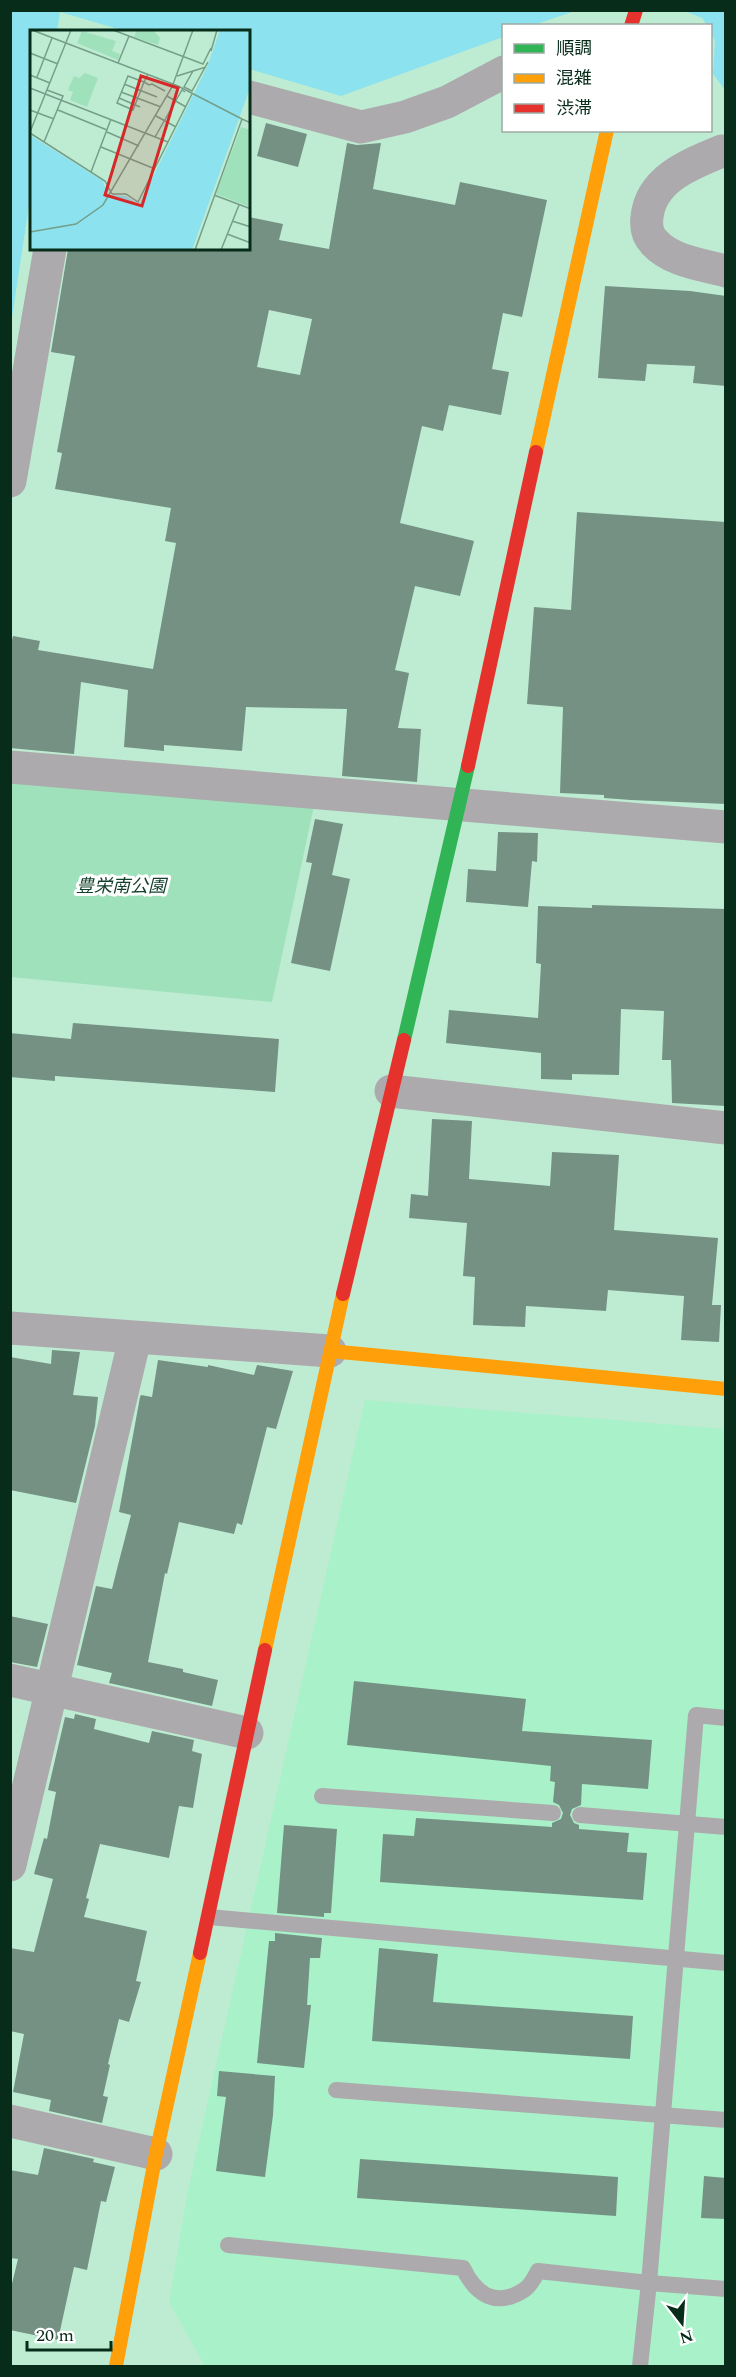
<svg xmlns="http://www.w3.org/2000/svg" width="736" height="2377" font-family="Spectral,'Noto Sans JP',serif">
  <rect width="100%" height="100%" fill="#beecd2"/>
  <!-- built -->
  <polygon fill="#a9f1c8" points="365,1400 725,1429 725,2366 205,2366 169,2302 188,2190"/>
  <!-- green -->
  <polygon fill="#9fe1bb" points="10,772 314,806 272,1002 11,977"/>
  <!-- water -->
  <g fill="#8ce2ee">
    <polygon points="11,10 575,10 575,11 534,25 504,26 503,37 341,96 249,69 249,32 125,31 60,12 57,31 32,32 31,192 11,324"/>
    <polygon points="685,11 725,11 725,90 713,74 715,41 711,32 710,26 707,25 702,18"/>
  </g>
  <!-- building -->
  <g fill="#749184" fill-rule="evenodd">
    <polygon points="266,123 307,134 298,167 257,156"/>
    <path d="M347 143 357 145 381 143 373 189 455 205 460 182 547 200 522 317 503 313 492 369 509 372 501 415 449 405 443 431 422 426 400 523 474 541 460 596 415 586 395 670 409 673 398 728 421 729 417 782 342 776 347 709 246 707 242 751 164 745V751L124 747 128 690 81 682 74 754 10 748V649L13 636 40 641 38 650 153 669 176 543 165 541 171 508 55 489 62 453 57 452 75 356 51 352 68 249H249V217L283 224 279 240 329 249ZM269 310 312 319 300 375 257 367Z"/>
    <polygon points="605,286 690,291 726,296 726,386 693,383 695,366 647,364 645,381 598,378"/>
    <polygon points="577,512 726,522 726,804 631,800 604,798 604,795 560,793 563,707 527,704 534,607 571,610"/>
    <polygon points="315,819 343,824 332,875 350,879 330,971 291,963 312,863 306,862"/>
    <polygon points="498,832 538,833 537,862 532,861 528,907 466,902 468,869 496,871"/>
    <polygon points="592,905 726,909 726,1106 672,1103 671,1060 662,1060 664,1011 621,1009 619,1075 572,1074 572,1080 541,1079 541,1053 446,1043 449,1010 538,1018 541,964 536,963 538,906 592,908"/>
    <polygon points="73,1023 279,1039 275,1092 55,1076 55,1081 10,1077 10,1033 71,1039"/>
    <polygon points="432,1119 472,1121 469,1179 550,1186 552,1152 619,1155 614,1230 718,1238 712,1305 721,1305 719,1342 681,1340 684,1296 608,1290 606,1311 526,1306 525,1327 473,1325 475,1277 463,1276 467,1223 409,1218 411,1194 428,1196"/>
    <polygon points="52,1350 80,1352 73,1395 98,1397 95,1426 76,1503 10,1490 10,1357 51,1364"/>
    <polygon points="158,1360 208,1367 208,1365 254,1375 257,1365 293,1371 276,1429 267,1427 242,1525 237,1523 234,1534 179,1522 167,1574 165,1573 148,1662 183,1669 183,1672 218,1680 212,1706 109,1683 112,1673 77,1665 96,1586 112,1589 118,1565 131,1515 119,1512 140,1397 141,1395 152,1397"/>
    <polygon points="10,1616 48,1624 37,1667 10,1662"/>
    <polygon points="354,1681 526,1699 522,1731 652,1740 648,1789 582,1784 581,1805 572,1809 570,1815 574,1823 579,1825 579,1829 629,1833 627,1852 647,1853 643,1900 380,1882 383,1834 414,1836 416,1818 552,1827 552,1823 561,1819 563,1813 559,1805 553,1802 555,1782 550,1781 551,1766 347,1745"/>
    <polygon points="75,1714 96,1719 94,1729 149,1743 152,1731 194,1740 192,1751 202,1754 193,1808 179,1806 169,1858 100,1844 86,1898 89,1899 84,1917 147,1931 136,1981 141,1982 129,2022 119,2019 108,2064 110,2065 103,2096 108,2097 102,2123 49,2111 51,2100 13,2092 24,2034 10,2031 10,1948 34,1952 53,1879 34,1874 44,1838 47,1839 56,1792 48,1790 65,1717 74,1719"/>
    <polygon points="284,1825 337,1829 331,1913 324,1913 324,1917 277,1913"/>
    <polygon points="275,1933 322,1938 320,1958 310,1958 307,2005 311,2005 304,2068 257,2063 269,1941 275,1941"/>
    <polygon points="379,1948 438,1954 433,2002 633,2016 630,2059 372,2041"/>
    <polygon points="219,2071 275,2076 273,2115 265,2177 216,2171 226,2097 217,2096"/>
    <polygon points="44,2148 94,2159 93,2162 115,2167 106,2202 101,2201 87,2270 74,2267 58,2340 10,2330 10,2292 18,2259 10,2258 10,2170 38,2175"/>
    <polygon points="360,2159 618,2177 616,2216 357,2198"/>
    <polygon points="704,2176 726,2178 726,2219 701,2218"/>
  </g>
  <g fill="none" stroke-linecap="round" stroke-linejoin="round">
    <!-- lane -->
    <g stroke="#adaaad" stroke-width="16">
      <polyline points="322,1796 553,1813"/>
      <polyline points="580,1815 726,1827"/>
      <polyline points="209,1917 726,1963"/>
      <polyline points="336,2090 726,2120"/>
      <path d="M228 2245 463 2268C476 2295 496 2308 524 2290 530 2286 535 2277 538 2271L649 2283 726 2289"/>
      <polyline points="640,2366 649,2283 696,1715 726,1718"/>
    </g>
    <!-- street -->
    <g stroke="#adaaad" stroke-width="33">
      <polyline points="249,97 361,127 405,117 447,102 504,72"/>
      <path d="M722 151C691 164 651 178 647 217 646 225 647 235 654 242 670 261 703 265 726 271"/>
      <polyline points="10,481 50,249"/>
      <polyline points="10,767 726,827"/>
      <polyline points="391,1091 726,1128"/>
      <polyline points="10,1328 330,1351"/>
      <polyline points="10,1680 247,1733"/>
      <polyline points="10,1865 135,1338"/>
      <polyline points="10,2121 156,2154"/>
    </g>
    <!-- fast -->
    <polyline stroke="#30b455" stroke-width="14" points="404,1040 468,766"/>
    <!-- slow -->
    <g stroke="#ff9f0a" stroke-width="14">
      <polyline points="536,452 607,130"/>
      <polyline points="330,1351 726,1389"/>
      <polyline points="265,1650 343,1294"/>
      <polyline points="116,2366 156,2154 200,1953"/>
    </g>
    <!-- jam -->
    <g stroke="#e5322d" stroke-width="14">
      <polyline points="631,26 636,10"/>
      <polyline points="468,766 536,452"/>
      <polyline points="343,1294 404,1040"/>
      <polyline points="200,1953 265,1650"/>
    </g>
  </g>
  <g text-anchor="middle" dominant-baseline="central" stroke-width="6" stroke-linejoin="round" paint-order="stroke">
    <!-- park labels -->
    <g font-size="18" font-style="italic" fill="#113f29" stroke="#fff">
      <text x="121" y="886">豊栄南公園</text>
    </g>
  </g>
  <!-- overview -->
  <g transform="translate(30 30)">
    <rect width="220" height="220" fill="#beecd2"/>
    <path d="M107 0H123L130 8 128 15 104 7ZM52 1 86 11 82 21 90 24 88 30 47 13ZM55 43 68 48 57 77 40 70 43 62 38 60 44 46 49 48ZM211 97 220 100V177L186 164Z" fill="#9fe1bb"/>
    <path d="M190 0H220V58L162 220H0V105L73 151 78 165 96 166 109 175 177 37Z" fill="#8ce2ee"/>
    <path fill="none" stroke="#8ce2ee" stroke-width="3" d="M0 149 12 197M12 202 15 220"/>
    <path fill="none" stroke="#759f88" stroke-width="1.5" d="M2 0 148 56 212 89M83 0 173 34 181 18M181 21 187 0M0 23 28 34M88 33 99 6M163 41 154 57 162 61 178 32M118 44 114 52 103 80 87 73 98 46 114 52 119 55 122 54 135 61M0 45 20 53M147 46 176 37M7 47 22 8M94 54 127 67M0 58 138 112M91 62 131 77M137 66 156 77M89 68 110 77M0 80 24 89M28 80 77 100M126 86 146 97M0 102 41 0M77 102 109 116M0 103 75 151 82 164M125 107 152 60 155 62M14 112 33 66 17 60M71 117 125 139M61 142 81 89M82 164H96L108 172 162 64M184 165 221 179M202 191 221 197M0 202 46 194 73 175 142 57 163 0M197 204 221 213M165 220 212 89 221 93M191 220 209 175"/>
    <path fill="#d62828" fill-opacity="0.15" stroke="#d62828" stroke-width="3" d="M111 46 148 58 112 176 75 165Z"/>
    <rect width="220" height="220" fill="none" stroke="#072c1a" stroke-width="3"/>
  </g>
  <!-- border -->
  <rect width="736" height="2377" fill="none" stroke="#072c1a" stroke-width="24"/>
  <!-- legend -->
  <rect x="502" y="24" width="210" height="108" fill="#ffffff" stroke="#9caba3" stroke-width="1.5"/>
  <rect x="514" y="44" width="30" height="9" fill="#30b455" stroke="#9caba3" stroke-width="1.5"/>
  <text x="556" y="54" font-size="18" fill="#072c1a">順調</text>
  <rect x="514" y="74" width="30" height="9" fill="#ff9f0a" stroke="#9caba3" stroke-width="1.5"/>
  <text x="556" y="84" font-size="18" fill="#072c1a">混雑</text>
  <rect x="514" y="104" width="30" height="9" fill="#e5322d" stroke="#9caba3" stroke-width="1.5"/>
  <text x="556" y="114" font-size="18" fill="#072c1a">渋滞</text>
  <!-- north arrow -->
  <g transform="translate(682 2323) rotate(163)" stroke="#ffffff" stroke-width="4.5" paint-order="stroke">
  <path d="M0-4.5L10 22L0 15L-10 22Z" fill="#072c1a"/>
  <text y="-9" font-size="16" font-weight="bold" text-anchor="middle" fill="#072c1a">N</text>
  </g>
  <!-- scale -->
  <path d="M27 2341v9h84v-9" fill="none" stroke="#072c1a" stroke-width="3"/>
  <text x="36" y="2341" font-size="18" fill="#072c1a" stroke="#ffffff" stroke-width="4.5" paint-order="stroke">20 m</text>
</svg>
